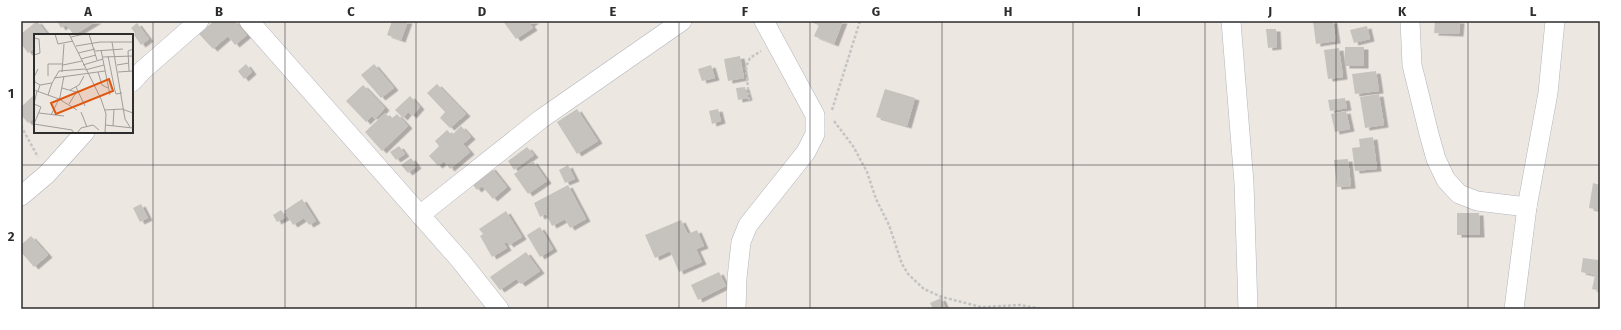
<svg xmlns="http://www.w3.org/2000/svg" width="1621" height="330" font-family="'Fira Sans',sans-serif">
  <defs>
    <filter id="shadow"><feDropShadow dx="4.5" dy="2.5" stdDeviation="0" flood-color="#0004"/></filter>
  </defs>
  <rect width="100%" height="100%" fill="#ede7e2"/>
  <!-- building -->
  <g fill="#c6c2bd" filter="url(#shadow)">
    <polygon points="37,21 48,35 35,35 35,49 34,48 28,53 21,44 21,34"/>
    <polygon points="57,21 97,21 74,35 66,25 61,28"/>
    <polygon points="214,21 234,21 247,35 235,45 228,36 213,49 199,34"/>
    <polygon points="392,21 408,21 401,40 387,35"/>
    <polygon points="503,21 535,21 530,24 533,28 516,39"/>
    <polygon points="814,21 843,21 834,44 814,36 819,25 813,23"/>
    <polygon points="1313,21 1333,21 1336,41 1316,44"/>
    <polygon points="1435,21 1460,21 1459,34 1434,33"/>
    <polygon points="137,23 149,39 141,45 134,35 135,33 131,28"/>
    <polygon points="1367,26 1370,39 1354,43 1350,30"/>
    <polygon points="1266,29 1276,29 1277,47 1268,48"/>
    <rect x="1345" y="47" width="19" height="19"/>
    <polygon points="1339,48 1343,77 1328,79 1324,50"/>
    <polygon points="740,56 744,78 728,81 724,59"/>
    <polygon points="246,64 252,72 244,79 238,71"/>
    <polygon points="374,64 394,88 381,98 361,75"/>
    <polygon points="711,65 715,78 702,81 698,69"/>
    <polygon points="1376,71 1379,91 1355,94 1352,74"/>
    <polygon points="437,84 466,114 450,128 440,118 445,112 427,93"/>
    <polygon points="363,85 385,108 375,119 372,116 366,122 346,101"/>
    <polygon points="745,87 748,98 738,100 736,88"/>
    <polygon points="885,89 915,98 907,126 876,117"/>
    <polygon points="35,94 35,117 28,123 21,115 21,107"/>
    <polygon points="1379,94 1384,125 1365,128 1360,97"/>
    <polygon points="410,96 420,107 412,116 408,112 403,118 395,110"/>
    <polygon points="1345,98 1347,108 1330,111 1328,100"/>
    <polygon points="577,109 598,141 577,154 557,122"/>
    <polygon points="718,109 721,121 712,124 709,111"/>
    <polygon points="1346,111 1350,129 1335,132 1331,114"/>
    <polygon points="385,113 391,119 397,114 408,126 382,151 365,132"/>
    <polygon points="461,126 471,137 463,144 470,152 450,169 444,161 438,166 429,156 439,146 435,141 447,130 452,135"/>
    <polygon points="1373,137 1377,169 1355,171 1352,148 1360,147 1359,139"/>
    <polygon points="399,146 405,154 396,160 390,152"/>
    <polygon points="527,147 534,155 514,170 508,161"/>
    <polygon points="411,158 417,166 408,173 401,165"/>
    <polygon points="1348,159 1351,186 1337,187 1334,160"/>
    <polygon points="533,161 547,181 528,194 514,174"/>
    <polygon points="568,165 575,179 565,183 559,170"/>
    <polygon points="491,167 507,187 493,199 482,186 477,190 473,185"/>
    <polygon points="1593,183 1600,185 1600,210 1589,208"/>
    <polygon points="568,185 586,219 570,228 565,219 552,226 546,214 540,217 534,203"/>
    <polygon points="302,199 316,221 309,225 304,218 293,225 284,211"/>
    <polygon points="141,204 148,218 140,222 133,208"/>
    <polygon points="281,210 286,217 277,222 273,215"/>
    <polygon points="506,211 522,237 509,245 507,242 504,243 507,248 492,257 480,236 483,234 479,229"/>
    <polygon points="1457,213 1479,213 1480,235 1457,235"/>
    <polygon points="681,220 688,234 697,230 704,246 696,249 702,262 679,272 670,251 655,258 645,235"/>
    <polygon points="540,227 553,249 540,257 527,235"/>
    <polygon points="31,236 48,255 34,267 21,252 21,245"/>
    <polygon points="526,252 540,271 521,284 516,279 500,290 490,277"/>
    <polygon points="1599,255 1600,255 1600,291 1592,289 1595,275 1581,272 1583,258 1598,260"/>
    <polygon points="719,272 726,286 698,300 691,285"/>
    <polygon points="941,298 946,309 933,309 930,303"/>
  </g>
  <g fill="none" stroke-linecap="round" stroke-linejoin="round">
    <defs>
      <g id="street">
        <polyline points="249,21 460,260 499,309"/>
        <polyline points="1231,21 1244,183 1248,309"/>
        <polyline points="1410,21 1412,65 1429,134 1436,159 1446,180 1459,194 1477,201 1527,207"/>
        <polyline points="132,82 143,70 199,21"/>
        <polyline points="21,196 47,174 85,132"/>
        <polyline points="420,215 541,119 682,21"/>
        <polyline points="736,309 737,278 741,242 748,225 806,152 815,134 815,115 764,21"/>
        <polyline points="1514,309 1527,207 1548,93 1555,21"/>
      </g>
    </defs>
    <!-- street casing -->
    <use href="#street" stroke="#b2b4bc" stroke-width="20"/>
    <!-- path -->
    <g stroke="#c4c4c4" stroke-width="2.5" stroke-dasharray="3 2" stroke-linecap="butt">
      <polyline points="749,100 746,67 750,58 761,51"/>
      <polyline points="832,110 860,21"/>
      <polyline points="834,121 853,146 867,172 876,199 889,225 902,264 908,274 924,289 942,297 981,307 1020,305 1042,309"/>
      <polyline points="21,126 38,157"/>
    </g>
    <!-- street -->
    <use href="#street" stroke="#fff" stroke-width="19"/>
  </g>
  <!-- grid -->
  <path fill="none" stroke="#2d2d2d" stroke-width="1" stroke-opacity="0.55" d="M153 21V309M285 21V309M416 21V309M548 21V309M679 21V309M810 21V309M942 21V309M1073 21V309M1205 21V309M1336 21V309M1468 21V309M21 165H1600"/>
  <!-- overview -->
  <g transform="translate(34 34)">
    <rect width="99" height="99" fill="#ede7e2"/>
    <path fill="none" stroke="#a09d9a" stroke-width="1" d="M21 0 24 10 39 7M35 0 67 65 72 80 71 99M55 0 63 26M37 3 50 0M0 4 5 5 6 19 0 21M78 8 91 85 96 93M42 12 66 8H99M67 16 76 61M61 17 89 15M44 19 61 15M74 22 81 57 82 60 88 59M69 23 99 22M47 25 62 21M29 31 48 27M49 31 69 25M83 31 95 29M4 35 0 43 1 48 6 51M51 36 70 31M95 37 94 17 99 15M28 38 30 10M64 38 68 51 74 54M84 38 99 37M14 42V30H29M20 44 71 37M42 53 51 72M28 54 42 58M0 56 25 65 43 76M36 56 45 51 50 42M4 57 6 51 18 49 25 37 51 35M14 61 18 49M0 70 7 73 0 90 38 96 40 99M0 70 3 57M35 70 43 57M71 76 88 75 99 79M47 78 53 93M5 79 30 82M17 81 26 63 30 42M71 91 99 94M79 92 80 75M43 99 47 94 59 91 65 96"/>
    <path fill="#df570e" fill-opacity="0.15" stroke="#df570e" stroke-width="2" d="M75 45 79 57 22 80 17 69Z"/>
    <rect width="99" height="99" fill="none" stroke="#2d2d2d" stroke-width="2"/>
  </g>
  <!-- border -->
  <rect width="1621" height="330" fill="none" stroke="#ffffff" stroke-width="44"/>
  <rect x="22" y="22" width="1577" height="286" fill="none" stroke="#2d2d2d" stroke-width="1.5"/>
  <g font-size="13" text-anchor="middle" font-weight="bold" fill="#2d2d2d">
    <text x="88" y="16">A</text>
    <text x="219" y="16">B</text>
    <text x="351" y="16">C</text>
    <text x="482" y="16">D</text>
    <text x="613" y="16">E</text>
    <text x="745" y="16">F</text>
    <text x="876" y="16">G</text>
    <text x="1008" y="16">H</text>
    <text x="1139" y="16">I</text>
    <text x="1270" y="16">J</text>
    <text x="1402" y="16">K</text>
    <text x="1533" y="16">L</text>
    <text x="11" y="98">1</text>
    <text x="11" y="241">2</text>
  </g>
</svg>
